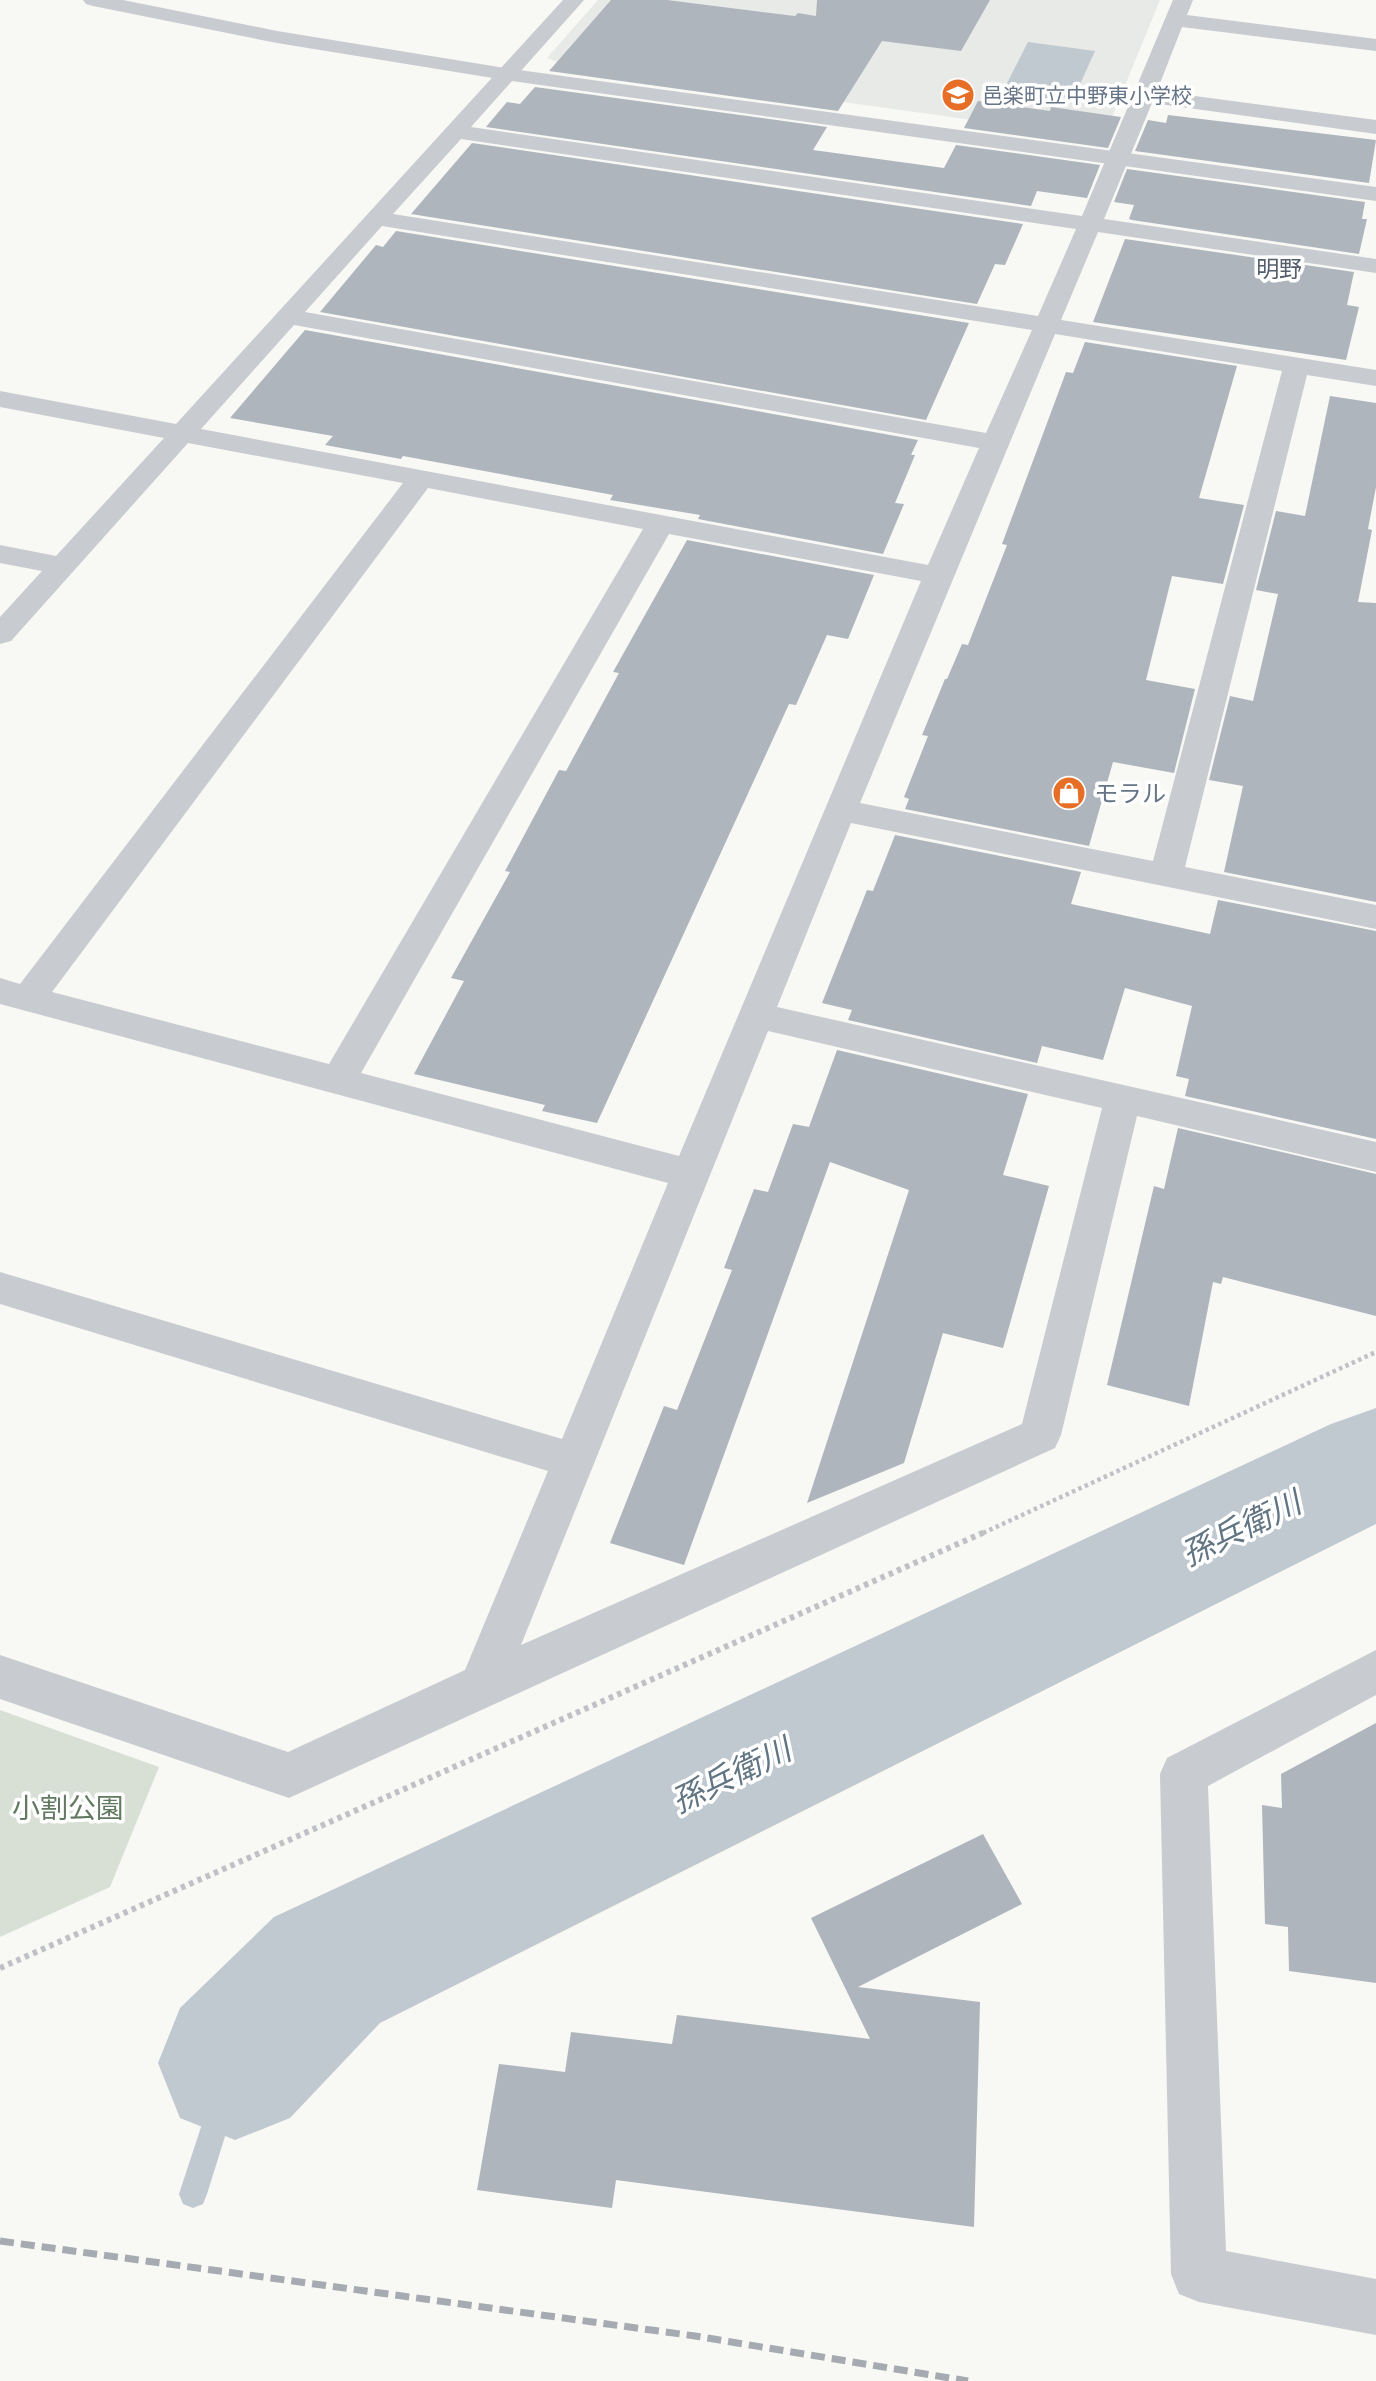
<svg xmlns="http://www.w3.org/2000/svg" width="1376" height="2381" font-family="'Public Sans','Noto Sans JP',sans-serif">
  <rect width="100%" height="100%" fill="#f8f8f5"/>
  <!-- built -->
  <polygon fill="#e8eae8" points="598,0 1160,0 1108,127 1075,134 560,63 547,58"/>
  <!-- green -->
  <polygon fill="#d8e0d6" points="0,1710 159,1767 110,1887 0,1937"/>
  <!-- water -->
  <polygon fill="#c1c9d0" points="1028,42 1095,51 1072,102 1002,93"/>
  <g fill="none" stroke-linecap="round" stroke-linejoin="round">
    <!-- stream -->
    <polygon fill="#c1c9d0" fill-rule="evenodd" points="235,2050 244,2054 248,2063 207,2194 203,2204 193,2208 183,2204 179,2194 222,2063 226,2054"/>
    <!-- river -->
    <polygon fill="#c1c9d0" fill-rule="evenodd" points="1376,1408 1376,1524 380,2023 290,2118 235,2140 180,2118 158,2063 180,2008 274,1917 1331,1424"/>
  </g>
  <!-- building -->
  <g fill="#aeb5bc">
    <polygon points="611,0 667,0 795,16 798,13 816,16 817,0 990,0 961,51 882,41 838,111 549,71"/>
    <polygon points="535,87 827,127 813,150 944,168 956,145 1100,165 1087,198 1037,191 1031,206 486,127 507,102 520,104"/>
    <polygon points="978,101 1050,111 1051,107 1121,117 1108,148 964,128"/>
    <polygon points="1168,115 1376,140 1369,183 1135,151 1148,120 1166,123"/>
    <polygon points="472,143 1023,224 1005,265 995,264 977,304 411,214"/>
    <polygon points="1127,169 1365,202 1362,219 1367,219 1359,254 1132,220 1129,219 1134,205 1114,202"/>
    <polygon points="396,231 969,323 926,420 320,312 376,245 383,247"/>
    <polygon points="1125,239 1354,272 1347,305 1359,307 1346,360 1093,322"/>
    <polygon points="305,330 918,440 911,455 915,455 895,503 904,504 883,554 698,519 700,515 610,500 613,495 403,456 401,459 325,445 333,436 230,418"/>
    <polygon points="1085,342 1237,366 1199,498 1244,505 1223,584 1172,576 1146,680 1195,689 1174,773 1113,762 1089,846 905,809 909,799 904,797 928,736 922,735 945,679 947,679 962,644 968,645 1007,545 1002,544 1066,372 1073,373"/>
    <polygon points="1330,396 1376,403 1376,487 1368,529 1372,530 1358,602 1376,603 1376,902 1224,872 1243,786 1209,780 1230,696 1253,701 1278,594 1256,590 1276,511 1305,516"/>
    <polygon points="687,540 874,575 848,639 827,635 796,705 789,704 597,1123 542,1111 545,1105 414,1074 464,981 451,978 510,872 505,871 559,770 566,771 619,673 613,672"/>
    <polygon points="895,835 1081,872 1071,904 1210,934 1218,900 1376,931 1376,1139 1185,1096 1189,1079 1176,1076 1192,1006 1125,988 1103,1060 1042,1046 1037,1063 848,1020 852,1010 822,1003 867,890 873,891"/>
    <polygon points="837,1050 1028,1094 1003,1175 1049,1186 1003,1348 943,1333 904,1463 807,1503 909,1190 830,1162 684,1565 610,1543 664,1406 677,1410 732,1270 724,1268 754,1189 768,1192 793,1124 809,1127"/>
    <polygon points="1178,1128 1376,1174 1376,1316 1223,1277 1221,1284 1213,1282 1189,1406 1107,1385 1154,1186 1164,1189"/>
    <polygon points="1376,1723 1376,1983 1289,1971 1288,1927 1265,1924 1262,1805 1282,1808 1281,1774"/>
    <polygon points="983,1834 1022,1904 858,1987 980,2002 974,2227 616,2180 612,2208 477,2190 499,2064 565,2072 571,2032 672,2044 677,2015 870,2039 811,1918"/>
  </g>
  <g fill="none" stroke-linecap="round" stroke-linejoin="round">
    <!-- path-far1 -->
    <polyline stroke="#bfc1c4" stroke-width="4.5" stroke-dasharray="3.5 3.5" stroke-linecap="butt" points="983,1533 1376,1352"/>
    <!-- path -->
    <polyline stroke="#bfc1c4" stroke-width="6" stroke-dasharray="4.5 4.5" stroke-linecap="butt" points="0,1968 987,1531"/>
    <!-- minor -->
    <g fill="#c8cbcf" fill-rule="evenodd">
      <path d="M563 0H584L471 127 1082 216 1173 0H1193L1187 15 1376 39V51L1182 27 1157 91 1376 120V134L1152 103 1104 219 1376 259V273L1098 232 1061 320 1376 370V386L1307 375 1185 867 1376 905V929L851 823 777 1007 1376 1142V1172L1137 1116 1061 1435 1055 1448 289 1798 0 1699V1655L288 1752 465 1670 548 1471 0 1304V1272L562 1439 668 1183 0 1004V978L20 984 403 483 188 443 11 641 0 644V617L42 571 0 563V545L56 556 164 438 0 407V391L176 424ZM461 139 1076 229 1038 316 393 214ZM382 226 1032 330 986 433 305 312ZM294 325 979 448 928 565 201 429ZM1055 334 1282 371 1153 861 860 803ZM428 488 643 529 329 1064 52 992ZM669 534 921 581 679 1156 361 1073ZM768 1031 1102 1108 1022 1424 521 1645Z"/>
      <polygon points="1376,1650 1376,1695 1208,1786 1226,2251 1376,2279 1376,2335 1199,2302 1179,2294 1171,2274 1160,1774 1167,1758"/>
    </g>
    <!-- tertiary -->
    <polygon fill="#c8cbcf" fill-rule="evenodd" points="83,0 123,0 277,31 505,68 1376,187 1376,201 505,80 277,43 93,6 86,4"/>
    <!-- rail -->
    <polyline stroke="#a6abb2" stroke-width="7" stroke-dasharray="14 7" stroke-linecap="butt" points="0,2241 695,2336 968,2381"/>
  </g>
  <!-- icons -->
  <defs>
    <symbol id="school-disc" viewBox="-11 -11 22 22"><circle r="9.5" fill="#e76e26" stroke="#fff"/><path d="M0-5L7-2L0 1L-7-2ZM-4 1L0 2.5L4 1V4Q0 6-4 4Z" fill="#fff"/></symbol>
    <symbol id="shop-disc" viewBox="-11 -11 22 22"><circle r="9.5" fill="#e76e26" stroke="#fff"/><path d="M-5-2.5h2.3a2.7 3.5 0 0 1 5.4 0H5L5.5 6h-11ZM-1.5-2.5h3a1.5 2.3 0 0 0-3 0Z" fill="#fff"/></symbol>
  </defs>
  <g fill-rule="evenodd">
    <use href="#school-disc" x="939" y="76" width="38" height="38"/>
    <use href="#shop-disc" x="1050" y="774" width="38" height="38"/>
  </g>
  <g text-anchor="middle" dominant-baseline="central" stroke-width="7" stroke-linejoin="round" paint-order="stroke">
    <!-- far-poi labels -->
    <g font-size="21" fill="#667487" stroke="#fff" text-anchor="start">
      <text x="982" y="95">邑楽町立中野東小学校</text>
    </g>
    <!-- far-quarter labels -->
    <g font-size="23" fill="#545e6c" stroke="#fff">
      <text x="1279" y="268">明野</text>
    </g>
    <!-- poi labels -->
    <g font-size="24" fill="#667487" stroke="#fff" text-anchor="start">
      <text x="1094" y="793">モラル</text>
    </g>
    <!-- near-park labels -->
    <g font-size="28" fill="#637961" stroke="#fff">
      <text x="68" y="1807">小割公園</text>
    </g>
    <!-- near-water labels -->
    <g font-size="32" font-style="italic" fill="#627583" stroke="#fff">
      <text transform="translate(1241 1528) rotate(-26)">孫兵衛川</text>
      <text transform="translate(731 1775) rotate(-26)">孫兵衛川</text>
    </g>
  </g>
</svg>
